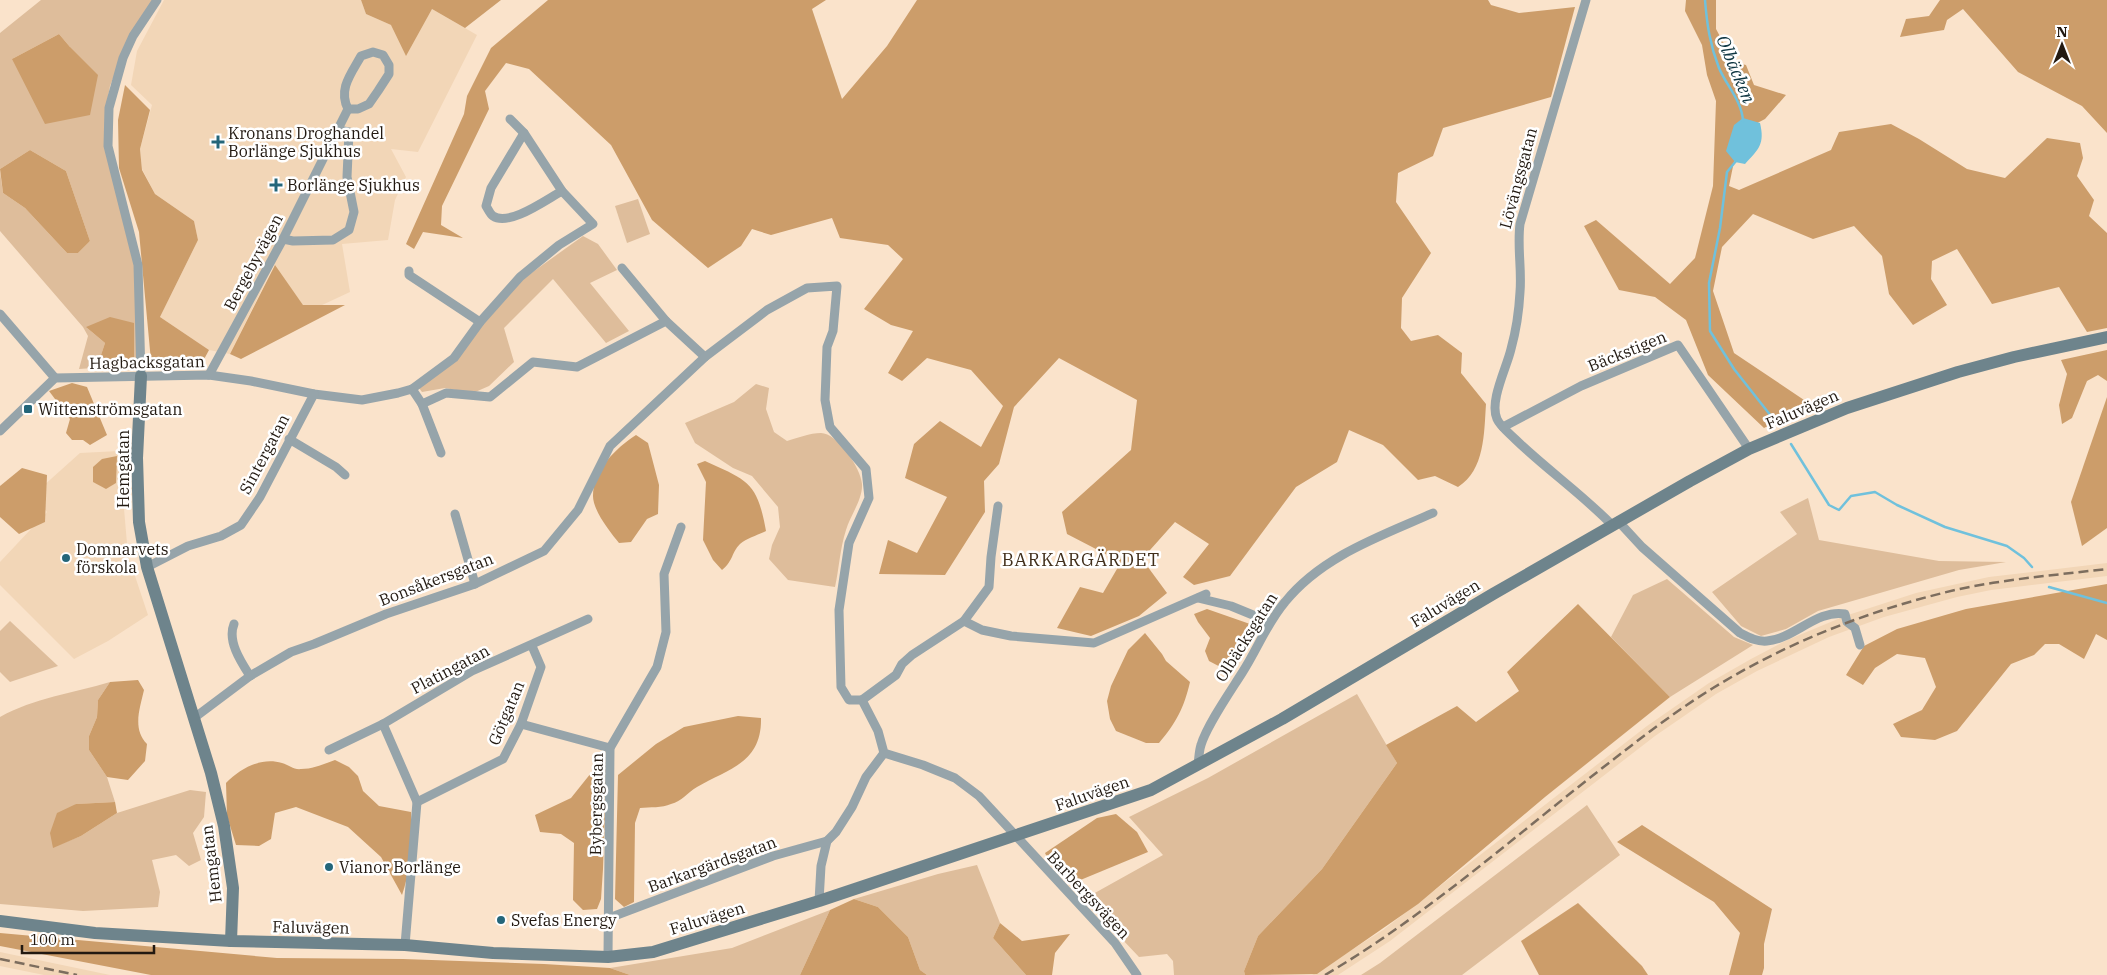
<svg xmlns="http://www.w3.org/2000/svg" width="2107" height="975" font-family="'IBM Plex Serif',serif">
  <rect width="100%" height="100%" fill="#fae3cb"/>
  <!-- built -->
  <g fill="#f2d6b7">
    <polygon points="164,0 361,0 366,14 391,25 432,9 477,35 418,152 391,149 406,177 395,200 388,240 342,244 350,292 320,306 303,305 274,265 230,354 209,350 160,317 198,240 194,221 155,194 142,169 140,149 152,105 131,85 137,51"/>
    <polygon points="119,451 128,555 148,615 108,641 74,659 0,585 0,562 47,512 32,496 80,453"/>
    <polygon points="2107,563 2107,576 1991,590 1957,597 1884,617 1829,637 1757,671 1716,694 1655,736 1390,941 1338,975 1312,975 1383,930 1647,726 1709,683 1751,659 1785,641 1845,616 1916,593 1989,577"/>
    <polygon points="0,952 110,975 44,975 0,966"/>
  </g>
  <!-- green -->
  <g fill="#debd9b" fill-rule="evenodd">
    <path d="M41 0H153L130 35 110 86 106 108 105 148 135 264 137 365 79 369 88 336 83 327 0 231V172L3 193 25 208 67 253H78L90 241 66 171 30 150 0 169V33ZM59 34 70 47 12 59ZM86 327 134 361H99L105 343Z"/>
    <polygon points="638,199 650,234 627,243 615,206"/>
    <polygon points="583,236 598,244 617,270 590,283 629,331 606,343 553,279 504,328 514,362 489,386 473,393 445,388 422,392 419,388 484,323 523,279"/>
    <path d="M756 384 769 388 766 409 774 432 787 441C797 438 810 433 821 433 837 433 861 468 862 484 863 499 850 516 846 530 840 548 839 569 835 587L788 580 769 559 772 545 780 527 778 507 752 476 733 468 695 443 685 423 734 402Z"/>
    <polygon points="1808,498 1819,540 1939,561 2006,562 1959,570 1818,611 1786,629 1761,636 1741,626 1712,592 1797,534 1780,512"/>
    <polygon points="1667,579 1734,637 1753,645 1670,697 1611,637 1633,595"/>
    <polygon points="10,621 58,666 10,682 0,672 0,631"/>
    <path d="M110 682 98 700 97 717 89 736V750L107 777 115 802 76 804 53 847 81 836 117 813 190 790 206 792 204 817 193 833 201 860 189 866 176 855 152 860 160 892 158 907 83 911 0 904V717C34 698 73 693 110 682Z"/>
    <polygon points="1357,694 1397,763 1322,869 1258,936 1244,971 1245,975 1174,975 1173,961 1167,954 1139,957 1084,899 1163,855 1129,817 1208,778"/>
    <polygon points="1587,805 1620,855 1462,975 1361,975 1380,963"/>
    <polygon points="977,865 1000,923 993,938 1026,975 927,975 920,970 908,937 878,907 854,899 938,874"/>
    <polygon points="830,910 800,975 630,975 610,968 732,948"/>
  </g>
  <!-- forest -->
  <g fill="#cc9d6a">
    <polygon points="361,0 501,0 465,28 432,9 406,56 391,25 366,14"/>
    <path d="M548 0H826L812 9 842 99 887 46 917 0H1488L1491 5 1519 13 1575 7 1551 97 1443 128 1433 156 1398 173 1396 202 1431 253 1402 298 1401 328 1411 341 1438 335 1462 353 1461 373 1486 404C1484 433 1485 470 1458 487L1435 476 1418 480 1383 445 1349 430 1337 462 1296 487 1230 576 1194 585 1183 577 1209 544 1175 522 1142 559 1167 593 1139 616 1091 636 1057 628 1080 587 1103 593 1121 562 1067 534 1062 512 1131 450 1137 400 1059 358 1014 407 999 464 984 481 985 512 945 575 879 574 888 540 917 553 947 497 905 478 914 444 940 421 981 447 1003 406 971 370 927 358 902 381 888 373 913 331 891 325 864 309 903 259 888 245 840 238 832 218 771 235 752 229 741 246 708 268 652 220 611 145 529 69 506 63 485 91 489 109 442 206 441 225 463 238 423 232 414 249 406 244 464 114 467 96 491 48Z"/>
    <polygon points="1686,0 1716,0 1716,29 1734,62 1746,65 1754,85 1786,95 1765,119 1740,132 1729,186 1739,190 1831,150 1839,132 1891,124 1919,139 1967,169 2005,178 2047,138 2080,143 2083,158 2077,176 2094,200 2089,216 2107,233 2107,328 2087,332 2059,287 1992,304 1957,249 1932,261 1931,279 1947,305 1913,325 1889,294 1882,256 1854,226 1813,239 1753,214 1722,247 1713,291 1734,353 1810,404 1764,428 1708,375 1686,320 1655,297 1619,290 1584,226 1596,220 1670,284 1695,258 1713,186 1716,101 1707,75 1702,45 1685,11"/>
    <polygon points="1940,0 2107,0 2107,133 2082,106 2018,72 1963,9 1947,20 1944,30 1900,37 1906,19 1929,16"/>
    <polygon points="59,34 70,47 98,75 90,115 45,124 12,59"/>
    <polygon points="125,85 150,110 140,149 142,170 155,194 194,221 198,240 160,317 209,350 202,363 151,361 139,232 119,168 118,120"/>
    <polygon points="30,150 66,171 90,241 78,253 67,253 25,208 3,193 0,169"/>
    <polygon points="275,265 303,305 345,305 241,359 230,354"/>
    <polygon points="110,317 134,323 134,361 99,361 105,343 86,327"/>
    <polygon points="2107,350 2107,381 2098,375 2087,381 2072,418 2062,424 2059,405 2067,374 2061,360"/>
    <polygon points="72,383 87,387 107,435 90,445 83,440 72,440 66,433 70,419 49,391"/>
    <polygon points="2107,397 2107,528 2082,546 2071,502"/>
    <path d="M636 435 648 443 659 485 658 514 647 519 631 542 619 543C611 533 593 511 593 496 593 470 616 448 636 435Z"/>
    <polygon points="117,456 116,483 106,489 93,482 93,467 102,459"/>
    <path d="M705 461C749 481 757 482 766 531 758 535 747 538 740 544 731 553 734 560 722 570L713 560 703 540 706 482 697 464Z"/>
    <polygon points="22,468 47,475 45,522 19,534 0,517 0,486"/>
    <polygon points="2107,584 2107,640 2096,634 2084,659 2059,644 2045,644 2034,655 2011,664 1957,731 1935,740 1901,737 1893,724 1922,710 1936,687 1925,658 1897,654 1875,668 1863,685 1846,675 1864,646 1897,629 1966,609"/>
    <polygon points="1578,604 1670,697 1545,797 1418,904 1317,974 1245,975 1244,971 1258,936 1322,869 1397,763 1386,745 1457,706 1476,722 1519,691 1507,672"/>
    <polygon points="1207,609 1250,624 1258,633 1248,649 1230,672 1209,661 1205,651 1210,638 1198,622 1194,614"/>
    <path d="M1145 633 1162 654 1166 661 1190 682C1184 708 1176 723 1159 743H1146L1116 731 1110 719 1107 701 1111 686 1128 650Z"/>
    <path d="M138 680 144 690C140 708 132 729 147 744L145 761 128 780 107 777 89 750V736L97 717 98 700 110 682Z"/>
    <path d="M738 716 761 718C762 763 728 769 697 787 687 793 682 801 671 804 662 808 650 807 640 808L635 823 634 902 624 907 615 899 618 775 656 744 684 727Z"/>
    <path d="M335 760 349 767 358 776 363 791 379 806 411 812C412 839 411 870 402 895L381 857 348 827 296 807 275 813 271 839 259 846 236 845 227 816 226 783C241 768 261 757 282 763 289 765 294 770 301 769 313 769 324 764 335 760Z"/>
    <polygon points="591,773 606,782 603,869 601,899 597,909 583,910 573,900 574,843 561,834 540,832 535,815 571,798"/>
    <polygon points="115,802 117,813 81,836 53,848 50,833 57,813 76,804"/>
    <polygon points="1116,814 1137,832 1148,852 1078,881 1051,865 1045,853 1097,818"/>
    <polygon points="1642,825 1772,909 1764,944 1764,968 1762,975 1729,975 1740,933 1714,902 1617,842"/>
    <polygon points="854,899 878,907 908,937 920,970 927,975 800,975 830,910"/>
    <polygon points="1578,903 1642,966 1648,975 1539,975 1521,941"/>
    <polygon points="1000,923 1022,941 1070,934 1055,953 1052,975 1026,975 993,938"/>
    <polygon points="0,933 277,958 403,959 544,964 610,968 630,975 151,975 0,946"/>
  </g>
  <!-- water -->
  <path fill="#70c1dc" d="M1743 118 1760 123C1765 144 1759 149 1745 164L1735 162 1726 151 1734 125Z"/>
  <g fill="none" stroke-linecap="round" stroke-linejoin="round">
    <!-- stream -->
    <g stroke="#70c1dc" stroke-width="2.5">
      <path d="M1705 0C1707 25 1710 45 1719 68 1726 85 1742 101 1743 121"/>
      <polyline points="1736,161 1727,172 1720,228 1709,283 1710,331 1734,369 1771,416"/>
      <polyline points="1791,444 1829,505 1839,510 1851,496 1875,492 1897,505 1945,527 2007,546 2024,558 2032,567"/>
      <polyline points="2049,587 2107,603"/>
    </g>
    <!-- street -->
    <g stroke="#96a4aa" stroke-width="9">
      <path d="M1586 0 1520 224C1517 247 1522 269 1520 292 1519 311 1516 331 1511 349 1507 367 1489 401 1497 419 1500 426 1509 433 1515 439 1546 469 1582 494 1612 525"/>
      <path d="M373 52 383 55 389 65V74L378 91 369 104 358 109H348C338 89 351 74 361 56Z"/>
      <path d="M524 133 491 188 486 206C488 209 490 214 493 216 509 227 547 199 562 191"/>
      <polyline points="283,239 293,241 333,240 349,230 354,212 347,177 349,132 338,130"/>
      <polyline points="622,268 666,321"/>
      <polyline points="409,271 409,275 480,322"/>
      <polyline points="0,314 55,378"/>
      <polyline points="209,375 283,239 348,109"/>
      <polyline points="141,376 138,265 108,146 109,108 123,58 133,36 157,0"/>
      <polyline points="412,389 422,404 446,393 490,397 533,362 577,367 666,321 705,357"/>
      <polyline points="422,404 441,453"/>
      <polyline points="1503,427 1581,386 1678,345 1749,449"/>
      <polyline points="0,431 55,378 209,375 251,381 314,394 362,400 398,393 412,389 454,358 480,322 520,277 559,245 593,224 562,191 524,133 510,119"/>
      <polyline points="289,439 336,467 345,475"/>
      <polyline points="455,514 475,584"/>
      <path d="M1618 521 1642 547 1740 633C1748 637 1757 642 1767 641 1794 639 1817 609 1845 614L1847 622 1855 628 1860 645"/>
      <polyline points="147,567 188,546 221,536 241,525 260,497 314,394"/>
      <polyline points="1198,598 1231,606 1270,622"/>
      <polyline points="964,621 989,587 991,557 998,506"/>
      <path d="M234 624C227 641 241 662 250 676"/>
      <polyline points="862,700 896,675 902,664 912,655 964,621 982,630 1011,636 1094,643 1206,594"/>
      <polyline points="194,718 250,676 291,652 314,644 386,614 475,584 544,551 578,510 610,446 705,357 767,310 807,288 837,286 833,331 827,347 825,400 830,427 866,469 869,498 849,543 839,610 841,687 849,700 862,700 878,731 884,753 923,765 955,778 979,796 1115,943 1137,975"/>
      <polyline points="383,724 417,802 405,945"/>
      <polyline points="521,724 610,748"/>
      <polyline points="329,750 383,724 472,671 588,619"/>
      <path d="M1198 764C1199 758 1199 751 1201 745 1207 725 1230 692 1242 673 1257 650 1267 623 1285 602 1322 556 1381 536 1433 513"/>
      <polyline points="417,802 503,759 521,724 541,667 532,646"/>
      <polyline points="819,901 821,866 827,841 836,832 852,807 866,777 884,753"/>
      <polyline points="609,918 773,856 827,841"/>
      <polyline points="608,957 610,748 657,667 666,632 664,574 681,527"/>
    </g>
    <!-- secondary -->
    <g stroke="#6e848c" stroke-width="12">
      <polyline points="141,376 137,458 139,522 147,567 211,773 224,826 233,888 231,941"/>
      <polyline points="0,921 95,933 231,941 405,945 493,953 608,957 653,952 819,901 1151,790 1282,719 1493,594 1690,481 1749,449 1847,408 1958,372 2014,357 2107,337"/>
    </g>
    <!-- rail -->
    <g stroke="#7c6d5e" stroke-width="2.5" stroke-dasharray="10 5" stroke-linecap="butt">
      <polyline points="0,959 77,975"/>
      <path d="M1325 975C1429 914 1519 832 1614 759 1646 734 1679 709 1713 688 1788 642 1870 610 1955 590 2005 579 2056 575 2107 569"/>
    </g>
  </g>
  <!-- markers -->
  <g fill="#24667a" stroke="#fff" stroke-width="2">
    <path d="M215.5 134.5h5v5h5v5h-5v5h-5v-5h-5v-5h5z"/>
    <path d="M273.5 177.5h5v5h5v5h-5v5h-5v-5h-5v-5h5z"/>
    <rect x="23" y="404" width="10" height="10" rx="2.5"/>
    <circle cx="66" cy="558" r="5"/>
    <circle cx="329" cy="867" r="5"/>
    <circle cx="501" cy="920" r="5"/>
  </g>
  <g text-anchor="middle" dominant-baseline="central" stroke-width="5" stroke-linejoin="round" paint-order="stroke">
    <!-- poi labels -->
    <g font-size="16" fill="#221911" stroke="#fff" text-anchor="start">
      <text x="228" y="133">Kronans Droghandel<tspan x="228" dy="18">Borlänge Sjukhus</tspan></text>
      <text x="287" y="185">Borlänge Sjukhus</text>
      <text x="38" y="409">Wittenströmsgatan</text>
      <text x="76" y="549">Domnarvets<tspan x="76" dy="18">förskola</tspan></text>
      <text x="339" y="867">Vianor Borlänge</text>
      <text x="511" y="920">Svefas Energy</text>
    </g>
    <!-- street labels -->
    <g font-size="16" fill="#221911" stroke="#fff">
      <text transform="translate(1518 178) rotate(-75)">Lövängsgatan</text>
      <text transform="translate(253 262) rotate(-62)">Bergebyvägen</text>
      <text transform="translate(1627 351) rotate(-22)">Bäckstigen</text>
      <text transform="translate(147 362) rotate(-1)">Hagbacksgatan</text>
      <text transform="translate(1802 409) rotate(-23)">Faluvägen</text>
      <text transform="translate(264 454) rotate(-62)">Sintergatan</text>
      <text transform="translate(123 469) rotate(-90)">Hemgatan</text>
      <text transform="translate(436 579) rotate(-21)">Bonsåkersgatan</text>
      <text transform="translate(1445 603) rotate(-31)">Faluvägen</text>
      <text transform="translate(1246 637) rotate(-58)">Olbäcksgatan</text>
      <text transform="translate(450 669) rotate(-28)">Platingatan</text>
      <text transform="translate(506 713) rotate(-67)">Götgatan</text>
      <text transform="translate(1092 793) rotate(-19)">Faluvägen</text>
      <text transform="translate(596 804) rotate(-89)">Bybergsgatan</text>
      <text transform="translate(211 864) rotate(-97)">Hemgatan</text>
      <text transform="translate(712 864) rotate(-20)">Barkargärdsgatan</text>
      <text transform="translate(1089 895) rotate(47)">Barbergsvägen</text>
      <text transform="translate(707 918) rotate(-17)">Faluvägen</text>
      <text transform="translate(311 927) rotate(1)">Faluvägen</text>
    </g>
    <!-- water labels -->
    <g font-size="18" font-style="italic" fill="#0f3642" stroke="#fff">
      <text transform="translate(1736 69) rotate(67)">Olbäcken</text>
    </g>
    <!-- neighbourhood labels -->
    <g font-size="18" letter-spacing="1" fill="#412f1b" stroke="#fff">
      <text x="1081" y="559">BARKARGÄRDET</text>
    </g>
  </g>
  <!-- north arrow -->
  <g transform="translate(2062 45)" stroke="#ffffff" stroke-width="4" paint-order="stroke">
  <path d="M0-4L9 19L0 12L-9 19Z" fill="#221911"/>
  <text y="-8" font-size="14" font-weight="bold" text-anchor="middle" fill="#221911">N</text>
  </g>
  <!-- scale -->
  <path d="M22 945v8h132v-8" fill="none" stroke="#221911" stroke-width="2.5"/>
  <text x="30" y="945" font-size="15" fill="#221911" stroke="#ffffff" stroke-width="4" paint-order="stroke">100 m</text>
</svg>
